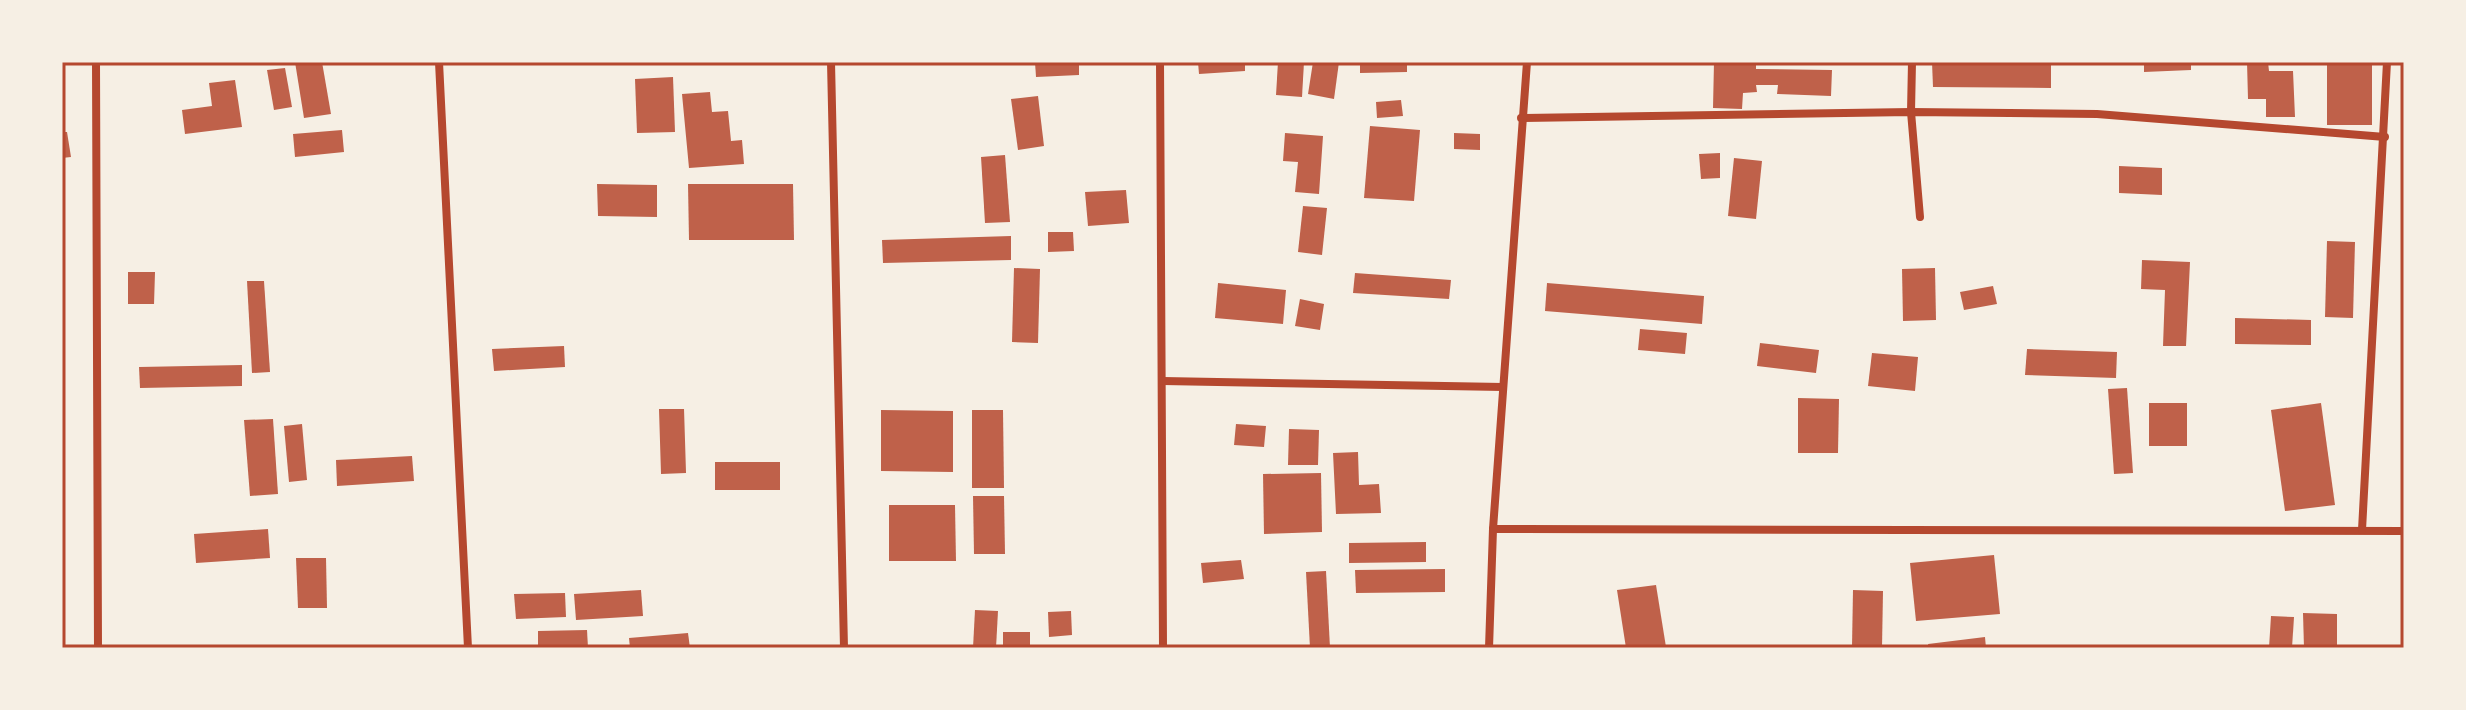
<svg xmlns="http://www.w3.org/2000/svg" width="2466" height="710" font-family="Lato,sans-serif">
  <rect width="100%" height="100%" fill="#f6efe4"/>
  <!-- building -->
  <g fill="#bf614a">
    <polygon points="295,62 322,62 331,114 304,118"/>
    <polygon points="1035,62 1079,62 1079,75 1036,77"/>
    <polygon points="1198,62 1245,62 1245,71 1199,74"/>
    <polygon points="1278,62 1304,62 1302,97 1276,95"/>
    <polygon points="1313,62 1339,62 1334,99 1308,94"/>
    <polygon points="1360,62 1407,62 1407,72 1360,73"/>
    <polygon points="1714,62 1756,62 1756,69 1832,70 1831,96 1777,94 1778,85 1756,85 1757,92 1743,93 1742,109 1713,108"/>
    <polygon points="1932,62 2051,62 2051,88 1933,87"/>
    <polygon points="2144,62 2191,62 2191,70 2144,72"/>
    <polygon points="2247,62 2268,62 2269,71 2293,71 2295,117 2266,117 2266,99 2248,99"/>
    <polygon points="2346,62 2372,62 2372,125 2327,125 2327,65"/>
    <polygon points="285,68 292,107 274,110 267,70"/>
    <polygon points="673,77 675,132 637,133 635,79"/>
    <polygon points="235,80 242,127 185,134 182,110 212,106 209,83"/>
    <polygon points="710,92 712,112 728,111 731,141 742,140 744,164 689,168 682,94"/>
    <polygon points="1038,96 1044,146 1018,150 1011,99"/>
    <polygon points="1401,100 1403,116 1377,118 1376,102"/>
    <polygon points="1370,126 1420,130 1414,201 1364,198"/>
    <polygon points="342,130 344,152 295,157 293,134"/>
    <polygon points="62,132 67,132 71,157 62,158"/>
    <polygon points="1285,133 1323,136 1319,194 1295,192 1298,162 1283,161"/>
    <polygon points="1454,133 1480,134 1480,150 1454,149"/>
    <polygon points="1720,153 1720,178 1701,179 1699,154"/>
    <polygon points="1005,155 1010,222 985,223 981,157"/>
    <polygon points="1734,158 1762,161 1756,219 1728,216"/>
    <polygon points="2119,166 2162,168 2162,195 2119,193"/>
    <polygon points="597,184 657,185 657,217 598,216"/>
    <polygon points="688,184 793,184 794,240 689,240"/>
    <polygon points="1126,190 1129,223 1088,226 1085,192"/>
    <polygon points="1303,206 1327,208 1322,255 1298,252"/>
    <polygon points="1048,232 1073,232 1074,251 1048,252"/>
    <polygon points="1011,236 1011,260 883,263 882,240"/>
    <polygon points="2327,241 2355,242 2353,318 2325,317"/>
    <polygon points="2142,260 2190,262 2186,346 2163,346 2165,290 2141,289"/>
    <polygon points="1014,268 1040,269 1038,343 1012,342"/>
    <polygon points="1935,268 1936,320 1903,321 1902,269"/>
    <polygon points="128,272 155,272 154,304 128,304"/>
    <polygon points="1355,273 1451,280 1449,299 1353,293"/>
    <polygon points="247,281 264,281 270,372 252,373"/>
    <polygon points="1218,283 1286,290 1283,324 1215,318"/>
    <polygon points="1547,283 1704,296 1702,324 1545,311"/>
    <polygon points="1993,286 1997,304 1964,310 1960,292"/>
    <polygon points="1300,299 1324,304 1320,330 1295,326"/>
    <polygon points="2235,318 2311,320 2311,345 2235,344"/>
    <polygon points="1640,329 1687,333 1685,354 1638,350"/>
    <polygon points="1760,343 1819,350 1816,373 1757,366"/>
    <polygon points="564,346 565,367 494,371 492,349"/>
    <polygon points="2027,349 2117,352 2116,378 2025,375"/>
    <polygon points="1872,353 1918,357 1915,391 1868,386"/>
    <polygon points="242,365 242,386 140,388 139,367"/>
    <polygon points="2127,388 2133,473 2114,474 2108,389"/>
    <polygon points="1798,398 1839,399 1838,453 1798,453"/>
    <rect x="2149" y="403" width="38" height="43"/>
    <polygon points="2321,403 2335,505 2285,511 2271,410"/>
    <polygon points="659,409 684,409 686,473 661,474"/>
    <polygon points="881,410 953,411 953,472 881,471"/>
    <polygon points="972,410 1003,410 1004,488 972,488"/>
    <polygon points="273,419 278,494 250,496 244,420"/>
    <polygon points="302,424 307,480 289,482 284,426"/>
    <polygon points="1236,424 1266,426 1264,447 1234,445"/>
    <polygon points="1289,429 1319,430 1318,465 1288,465"/>
    <polygon points="1358,452 1359,485 1379,484 1381,513 1336,514 1333,453"/>
    <polygon points="412,456 414,481 337,486 336,460"/>
    <rect x="715" y="462" width="65" height="28"/>
    <polygon points="1321,473 1322,532 1264,534 1263,474"/>
    <polygon points="973,496 1004,496 1005,554 974,554"/>
    <polygon points="889,505 955,505 956,561 889,561"/>
    <polygon points="268,529 270,558 196,563 194,534"/>
    <polygon points="1426,542 1426,562 1349,563 1349,543"/>
    <polygon points="1994,555 2000,614 1916,621 1910,563"/>
    <polygon points="296,558 326,558 327,608 298,608"/>
    <polygon points="1241,560 1244,579 1203,583 1201,563"/>
    <polygon points="1445,569 1445,592 1356,593 1355,570"/>
    <polygon points="1326,571 1330,648 1310,648 1306,572"/>
    <polygon points="1656,585 1666,647 1626,648 1617,590"/>
    <polygon points="641,590 643,616 576,620 574,594"/>
    <polygon points="1853,590 1883,591 1882,648 1852,647"/>
    <polygon points="565,593 566,617 516,619 514,594"/>
    <polygon points="975,610 998,611 996,648 973,648"/>
    <polygon points="1071,611 1072,635 1049,637 1048,612"/>
    <polygon points="2303,613 2337,614 2337,648 2304,648"/>
    <polygon points="2271,616 2294,617 2292,648 2269,648"/>
    <polygon points="587,630 588,648 538,648 538,631"/>
    <rect x="1003" y="632" width="27" height="16"/>
    <polygon points="688,633 690,648 630,648 629,638"/>
    <polygon points="1985,637 1986,648 1929,648 1928,644"/>
  </g>
  <g fill="none" stroke-linecap="round" stroke-linejoin="round">
    <!-- minor -->
    <g stroke="#b5482f" stroke-width="8">
      <polyline points="96,62 98,648"/>
      <polyline points="439,62 468,648"/>
      <polyline points="831,62 844,648"/>
      <polyline points="1160,62 1163,648"/>
      <polyline points="1912,62 1911,112 1920,217"/>
      <polyline points="1521,118 1911,112 2097,114 2385,137"/>
      <polyline points="1163,381 1503,387"/>
      <polyline points="1493,529 2404,531"/>
      <polyline points="2362,530 2387,62"/>
      <polyline points="1489,648 1493,529 1527,62"/>
    </g>
  </g>
  <!-- border -->
  <rect width="2466" height="710" fill="none" stroke="#f6efe4" stroke-width="128"/>
  <rect x="64" y="64" width="2338" height="582" fill="none" stroke="#b5482f" stroke-width="3"/>
</svg>
